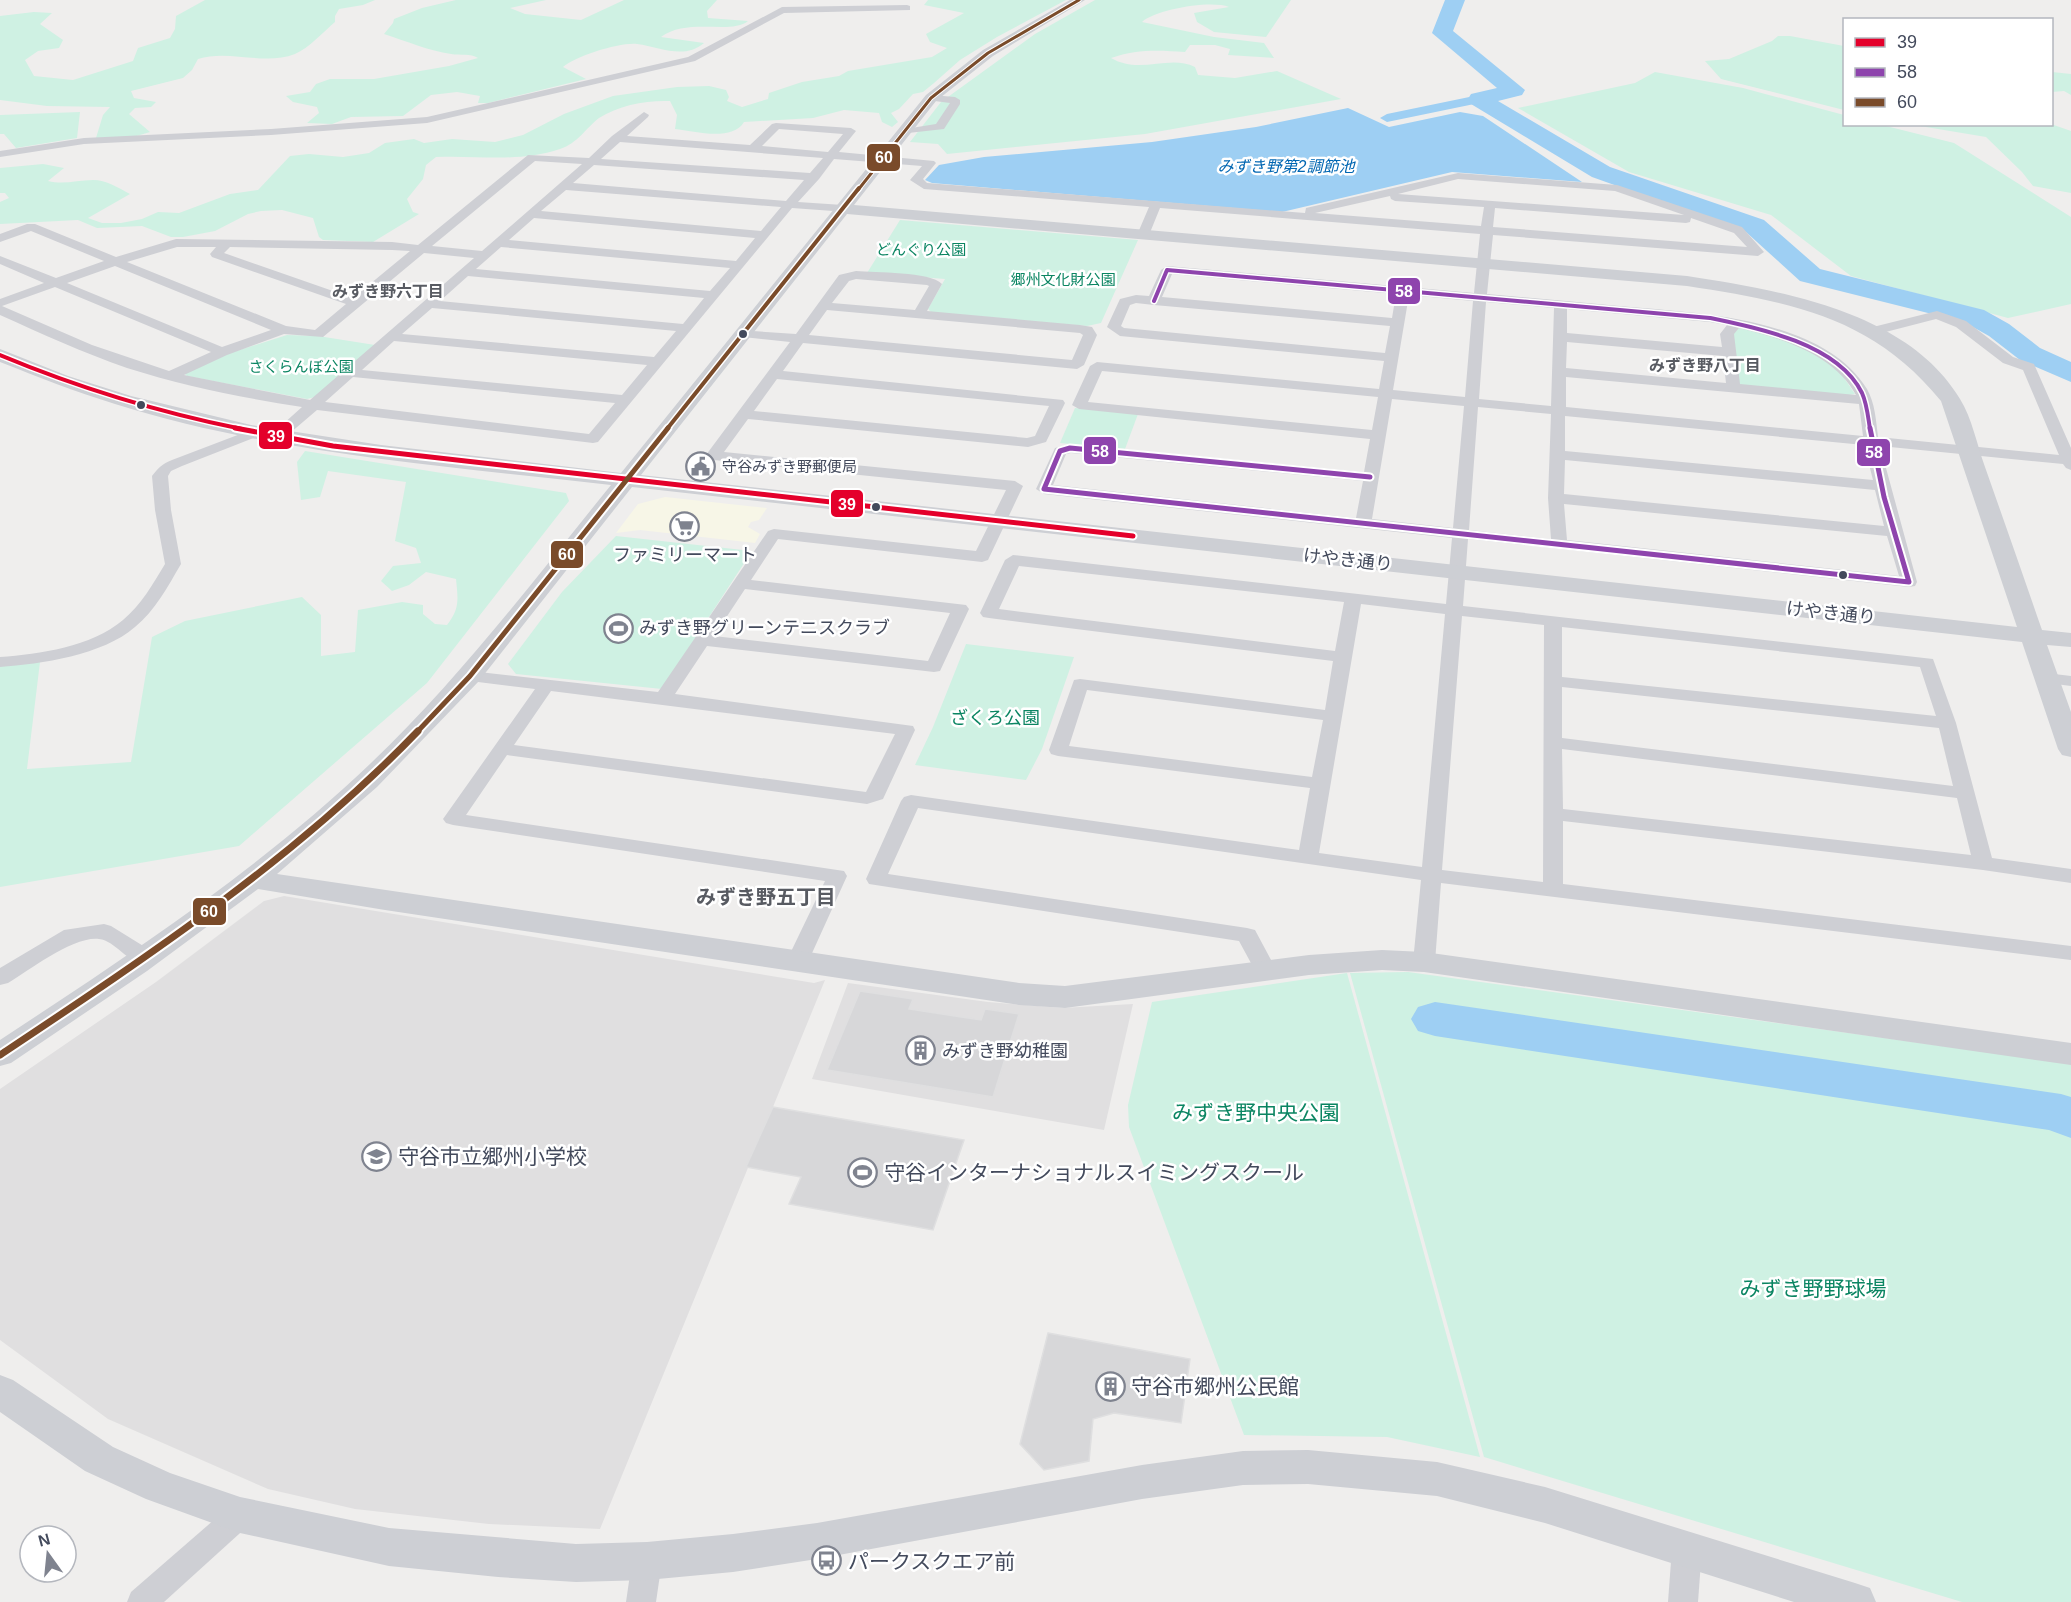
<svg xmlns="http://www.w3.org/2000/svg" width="2071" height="1602" font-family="Arial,'Noto Sans JP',sans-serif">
  <rect width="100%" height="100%" fill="#efeeed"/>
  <!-- commercial -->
  <polygon fill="#f7f6e7" points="665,497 767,508 759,520 751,522 748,527 760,534 755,543 640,530 616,533 638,504"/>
  <!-- education -->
  <g fill="#e0dfe0">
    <polygon points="284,896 814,983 825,980 600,1529 489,1524 355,1509 268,1489 108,1419 0,1340 0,1089 156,982 264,901"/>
    <polygon points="848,983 988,1002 1062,1008 1133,1004 1104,1130 812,1079"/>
  </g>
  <!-- green -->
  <g fill="#cff1e3">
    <path d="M205 0H375L363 5 339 9 335 16V22C323 32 309 48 295 54 264 66 229 49 198 59L192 70 183 78 131 91 134 98 156 102 151 107 135 108 129 114 150 132 130 138H96L103 115 110 107 47 106 0 100V16L34 12 52 13 40 24 63 40 59 48 38 51 25 60 34 76 73 80 133 61 138 48 170 38 175 29 176 16Z"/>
    <path d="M456 0H546L510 8 525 14 581 20 624 0H717L707 11 708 18 748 21C732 35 687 17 661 37L704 43C684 60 660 47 637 44 620 42 576 56 563 67L586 79 488 103H478L480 96 457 92 431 95 403 116 351 117 332 124 307 123 319 113 317 107 293 102 286 96 310 92 316 84 330 79H374L449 66 478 58C470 53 461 56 451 54 429 51 406 41 384 34L393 23 394 19 422 8Z"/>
    <path d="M928 0H1066L997 37 960 60 934 83 923 92 913 94 899 109 891 113 898 122 892 127 882 122 879 113 844 110 813 118 744 122C732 142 694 131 675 129L677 115 670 101C647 100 619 105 599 118 585 129 578 143 560 149 519 163 478 155 436 157L426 165 423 179 407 199 413 212 419 214 373 242 323 240 319 237 313 218 282 210 261 211 248 214 215 231 183 237H171L142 226 97 228 78 220 0 224V202L9 198 5 193H0V168L43 164 64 168 48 181C64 185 77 180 93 180 106 180 119 188 130 194L88 218 102 223H121L142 219 158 212 179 213 230 194 258 190 290 156 309 154 343 157 369 153 385 143 414 139 424 143 452 139 495 142 523 135 564 114 613 96 677 87 709 86 726 90 729 97 727 101 742 107 768 99 769 93 802 82 839 76 848 71 932 57 947 48 930 42 926 34 964 13 924 5Z"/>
    <path d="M1095 0H1291L1266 37 1214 32 1197 22 1194 13 1229 7C1211 0 1157 9 1142 22L1214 37 1264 43 1274 58 1228 55 1230 49 1215 45H1190L1185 52C1159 50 1136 49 1111 58 1140 75 1169 54 1195 67L1198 75 1235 78 1277 71 1341 99 1145 134 947 154 938 144 910 142 941 102 1035 34Z"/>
    <polygon points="1778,36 1790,36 1844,46 1844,110 1721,79 1705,61 1729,59 1772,41"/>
    <polygon points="1655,72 1743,88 1844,115 1844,124 1882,125 1954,143 2071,217 2071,304 2008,318 1851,276 1771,215 1629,172 1518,108 1635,83"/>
    <polygon points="2052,72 2071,74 2071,95 2064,91 2052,92"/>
    <polygon points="80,112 77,138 16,148 4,134 0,134 0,115"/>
    <polygon points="2051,124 2071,131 2071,193 2033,186 2022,172 1986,137 1914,125"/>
    <polygon points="900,220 1138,240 1101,323 1087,326 931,312 928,309 945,279 867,273"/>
    <path d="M1740 327C1774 336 1811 347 1838 371 1845 378 1850 387 1855 394L1848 395 1744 387 1738 383 1733 334Z"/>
    <polygon points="287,335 318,336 375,345 315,397 307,399 187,376 184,373 230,353"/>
    <polygon points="1075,408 1138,414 1125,449 1060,443"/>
    <path d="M305 451 566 493 569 501 427 683 239 846 0 887V660L40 662 27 769 131 762 152 637 185 621 302 597 321 615V656L355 652 358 610 402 602 423 605V614L435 624 447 625C460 608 458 600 456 579L426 572 409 585 392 591 381 581 393 566 421 563 416 548 395 541 406 482 328 471 320 497 301 500 297 462Z"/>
    <polygon points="616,536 752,551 662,689 516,674 508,664 562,592"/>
    <polygon points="966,644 1074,657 1042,749 1026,780 915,765 933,727"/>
    <polygon points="1408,972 2071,1064 2071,1602 1962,1602 1484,1457 1350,973"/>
    <polygon points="1347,973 1480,1457 1387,1437 1244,1435 1129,1127 1128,1105 1152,1002"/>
  </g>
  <!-- water -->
  <polygon fill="#9ecff3" points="1348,108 1389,127 1460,112 1483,116 1582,182 1452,172 1282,212 932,183 925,180 939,165 984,157 1152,142 1256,127"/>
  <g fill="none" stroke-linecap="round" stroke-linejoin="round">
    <!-- canal -->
    <polygon fill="#9ecff3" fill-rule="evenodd" points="1479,95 1485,99 1484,102 1387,122 1380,118 1387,114"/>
    <!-- river -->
    <g fill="#9ecff3" fill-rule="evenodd">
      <polygon points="1445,0 1465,0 1453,31 1525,90 1522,95 1498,101 1610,167 1764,220 1820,269 1984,310 2009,324 2040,348 2071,362 2071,382 2020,360 1989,336 1964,322 1800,281 1746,232 1592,177 1471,104 1468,99 1471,94 1497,88 1432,33"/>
      <polygon points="1435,1002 2061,1094 2071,1097 2071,1138 2049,1130 1435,1036 1418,1031 1411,1019 1418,1007"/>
    </g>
  </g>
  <!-- building -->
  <g fill="#d7d7d9" stroke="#dfdfe0" stroke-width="1.5">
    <polygon points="860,991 913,999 909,1009 981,1020 985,1009 1019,1014 993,1097 827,1070"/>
    <polygon points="773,1107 964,1140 933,1230 789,1204 801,1177 746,1167"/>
    <polygon points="1048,1333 1190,1359 1181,1423 1114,1413 1093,1419 1089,1461 1044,1470 1020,1444"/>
  </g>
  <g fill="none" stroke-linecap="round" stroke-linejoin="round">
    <!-- street -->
    <g fill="#cecfd4" fill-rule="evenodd">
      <polygon points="907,5 910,6 910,10 784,13 695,61 427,123 271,135 84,144 0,157 0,151 84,138 271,129 427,117 688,57 782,7"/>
      <polygon points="931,95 955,97 960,100 960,104 944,129 899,134 899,130 936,124 950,103 927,100 926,98"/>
      <path d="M644 112 649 115 648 117 627 136 750 145 772 124 776 123 851 128 856 131 839 152 934 161 936 163 923 179 927 183 1305 213 1306 208 1458 173 1617 185 1742 227 1764 252 1758 256 1493 235 1487 294C1531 298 1575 302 1619 306 1694 313 1822 316 1867 389 1875 403 1876 421 1878 437L2059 455 2023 370 2003 363 1956 327 1936 319 1874 335 1867 331 1869 328 1937 311 1966 321 2013 357 2034 364 2071 448V470L2066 468 2063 464 1880 446 1917 582 1915 586 1909 587 1468 539 1463 606 1933 659 1956 723 1992 858 2071 869V883L1983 870 1563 821V884L2071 946V960L1441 883 1435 962 1432 967 1424 969 1416 967 1413 962 1421 880 918 808 888 874 1247 928 1255 930 1277 971 1274 976 1266 978 1258 976 1239 941 869 884 866 879 901 801 904 797 911 795 1299 850 1310 788 1058 756 1051 754 1049 750 1074 680 1080 679 1325 710 1333 661 989 618 983 617 980 613 1005 560 1013 555 1446 604 1452 538 1044 494 1036 489 1055 448 1070 444 1364 472 1370 439 1079 409 1072 405 1090 366 1097 362 1379 389 1384 361 1120 336 1107 327 1120 299 1136 295 1149 296 1161 270 1167 266 1474 293 1480 234 1160 208 1149 235 1143 239 1137 235 1149 207 924 189 910 180 922 166 834 159 819 179 798 202 843 205 849 209 847 212 792 208 598 442 593 443 317 410 283 439H273L271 436 273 433 302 407C243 398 184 386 127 368 84 353 42 334 0 315V299L44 283 0 264V256L56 278 104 261 31 231 0 242V234L27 224H35L116 257 176 239 392 242 418 245 528 155 589 158 612 136ZM779 129 843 134 828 152 762 146ZM620 142 823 158 810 173 601 159ZM535 161 582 164 482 251 432 246ZM594 165 804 180 786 201 573 183ZM1458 179 1615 191 1684 215 1398 194ZM566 190 781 207 761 231 541 211ZM1390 196 1391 199 1395 201 1484 207 1481 226 1315 213ZM1495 208 1686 223 1690 222 1691 218 1734 233 1747 247 1493 227ZM534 218 755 238 736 261 509 240ZM177 247H216L210 254 212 257 346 304 315 330 286 326 127 262ZM230 247 392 250 410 251 353 298 224 253ZM501 247 730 268 710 291 476 269ZM424 253 474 258 310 400 184 375 227 355 284 334 323 337ZM115 266 271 330 222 347 67 283ZM1172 274 1396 294 1392 318 1162 297ZM468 276 704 298 683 324 440 301ZM55 287 211 352 169 371 92 345 2 306ZM1409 295 1473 301 1465 397 1393 390ZM1486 302 1554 308 1551 406 1479 399ZM1136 303 1154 305 1390 326 1385 353 1124 328 1121 326 1130 305ZM432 308 676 331 654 357 402 334ZM1567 309 1710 322 1727 325 1720 334 1722 347 1567 333ZM1739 328C1781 338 1834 354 1856 395L1740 384 1734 334ZM394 341 647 365 622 395 362 370ZM1567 342 1723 356 1726 383 1566 368ZM1102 371 1378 397 1372 430 1088 402ZM353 377 615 403 589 434 325 402ZM1566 377 1859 404 1863 436 1566 407ZM1392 399 1464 406 1453 528 1372 519ZM1478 407 1551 414 1548 498 1551 539 1469 530ZM1565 416 1864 445 1873 480 1565 451ZM1071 453 1363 481 1356 518 1053 485 1066 454ZM1565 460 1875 490 1884 526 1564 494ZM1564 504 1887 536 1899 576 1567 540ZM1019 566 1344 602 1335 651 999 609ZM1361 604 1445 614 1422 867 1319 853ZM1462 616 1544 625 1543 882 1442 870ZM1562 627 1920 667 1936 716 1562 677ZM1562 687 1939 728 1953 786 1562 738ZM1087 690 1323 720 1312 777 1069 746ZM1562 749 1957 798 1971 855 1563 809Z"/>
      <path d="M856 271C875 273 930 271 942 284L927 311 1080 325 1092 327 1097 335 1084 365 1077 369 803 343 783 371 1063 400 1065 403 1046 442 1028 447 748 419 724 452 1015 481 1023 486 988 560 982 562 778 539 751 580 966 605 969 609 940 671 934 672 707 646 675 694 913 726 915 730 883 799 867 804 507 755 466 815 844 871 847 876 808 962 805 967 797 969 789 967 786 962 825 881 453 825 446 823 443 819 535 689 470 681 464 680 461 676 464 672 470 671 658 692 768 531 774 529 976 551 1006 490 714 460 706 455 790 342 743 337 736 333 738 330 796 334 839 275ZM856 279 927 285 929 286 915 310 832 303 849 281ZM827 310 1080 333 1083 335 1072 360 809 335ZM777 379 1049 406 1035 436 1027 438 754 411ZM745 589 950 613 928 661 714 636ZM551 691 895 734 866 792 514 745Z"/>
      <path d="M256 428 263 432 261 435 182 466 171 471 168 476 171 510 181 564C168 586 155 611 135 627 103 655 41 664 0 667V657C40 654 91 647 123 620 141 605 153 584 165 564L155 510 152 476C158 468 162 464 172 460Z"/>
      <polygon points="2046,673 2071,676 2071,686 2040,682 2037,678 2040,674"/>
      <path d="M104 924 111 926 153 952 156 957 153 962C129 969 118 941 99 939 73 936 30 970 8 983L0 985V968L64 930Z"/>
      <polygon points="240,1502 250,1506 254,1515 250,1524 164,1602 127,1602 131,1592 230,1506"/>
      <polygon points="1687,1535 1697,1539 1702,1548 1698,1602 1668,1602 1672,1548 1677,1539"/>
      <polygon points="647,1547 657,1551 662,1561 656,1602 626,1602 632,1561 637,1551"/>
    </g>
    <!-- secondary -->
    <g fill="#cdcfd4" fill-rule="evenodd">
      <path d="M1070 0H1085L993 56 936 101 854 205 1687 276C1778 290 1908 311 1960 399 1972 418 1977 445 1985 467 2004 521 2023 575 2042 630L2071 633V647L2047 645 2071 712V757L2062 755 2058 749 2022 642 632 487 479 681 377 787 277 874 1019 983 1065 986 1309 955 1382 950 1424 952 2071 1043V1065L1424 972 1382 970 1309 975 1065 1008 1019 1005 385 910 258 889 147 971 11 1063 0 1066V1040C129 955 259 870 371 763 460 678 534 580 611 485 446 466 275 454 115 404 76 392 38 377 0 362V349L68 376 131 396 251 425 381 445 621 473 926 95 983 50ZM847 214 1687 286C1790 302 1872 316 1941 401L2017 627 641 475Z"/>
      <polygon points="0,1375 13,1380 113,1447 170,1473 240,1497 389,1528 576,1544 647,1542 733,1534 817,1523 1142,1465 1243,1451 1308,1450 1437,1462 1545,1487 1855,1583 1870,1588 1876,1602 1794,1602 1545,1523 1437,1496 1308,1484 1243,1485 1142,1499 817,1559 733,1572 647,1580 576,1582 498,1577 389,1566 240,1533 146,1499 85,1471 0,1412"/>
    </g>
    <defs>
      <path id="bus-1-far1" d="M0 355C79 388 158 412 242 429"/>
      <polyline id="bus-1" points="235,428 333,446 1133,536"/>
      <path id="bus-2-far1" d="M1154 301 1167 270 1710 318C1759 328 1838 344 1862 393 1867 404 1868 417 1870 429"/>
      <polyline id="bus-2" points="1370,477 1070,448 1060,451 1044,489 1909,582 1884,497 1870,428"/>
      <polyline id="bus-3-far3" points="858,190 931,98 988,53 1079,0"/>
      <polyline id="bus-3-far2" points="667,429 859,188"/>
      <polyline id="bus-3-far1" points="417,732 470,676 668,428"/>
      <path id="bus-3" d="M0 1055C147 957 295 859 418 731"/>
    </defs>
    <!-- bus-1-far1 casing -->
    <use href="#bus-1-far1" stroke="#fff" stroke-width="7"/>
    <!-- bus-1 casing -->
    <use href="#bus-1" stroke="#fff" stroke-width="9"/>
    <!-- bus-2-far1 casing -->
    <use href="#bus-2-far1" stroke="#fff" stroke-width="7"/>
    <!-- bus-2 casing -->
    <use href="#bus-2" stroke="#fff" stroke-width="9"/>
    <!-- bus-3-far3 casing -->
    <use href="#bus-3-far3" stroke="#fff" stroke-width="5"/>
    <!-- bus-3-far2 casing -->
    <use href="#bus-3-far2" stroke="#fff" stroke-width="7"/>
    <!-- bus-3-far1 casing -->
    <use href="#bus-3-far1" stroke="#fff" stroke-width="9"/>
    <!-- bus-3 casing -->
    <use href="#bus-3" stroke="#fff" stroke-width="11"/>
    <!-- bus-1-far1 -->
    <use href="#bus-1-far1" stroke="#e4002b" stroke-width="4"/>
    <!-- bus-1 -->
    <use href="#bus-1" stroke="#e4002b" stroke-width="5"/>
    <!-- bus-2-far1 -->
    <use href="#bus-2-far1" stroke="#8e44ad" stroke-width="4"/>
    <!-- bus-2 -->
    <use href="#bus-2" stroke="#8e44ad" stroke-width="5"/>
    <!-- bus-3-far3 -->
    <use href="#bus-3-far3" stroke="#7a4b2a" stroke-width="3"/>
    <!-- bus-3-far2 -->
    <use href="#bus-3-far2" stroke="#7a4b2a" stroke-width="4"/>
    <!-- bus-3-far1 -->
    <use href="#bus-3-far1" stroke="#7a4b2a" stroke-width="5"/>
    <!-- bus-3 -->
    <use href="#bus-3" stroke="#7a4b2a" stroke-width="7"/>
  </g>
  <!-- icons -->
  <defs>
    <symbol id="civic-ring" viewBox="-11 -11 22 22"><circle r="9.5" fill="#fff" stroke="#7f838f" stroke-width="1.5"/><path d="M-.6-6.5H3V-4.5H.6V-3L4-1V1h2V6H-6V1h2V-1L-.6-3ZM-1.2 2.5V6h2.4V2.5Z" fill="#7f838f"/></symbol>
    <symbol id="supermarket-ring" viewBox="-11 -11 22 22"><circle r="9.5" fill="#fff" stroke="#7f838f" stroke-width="1.5"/><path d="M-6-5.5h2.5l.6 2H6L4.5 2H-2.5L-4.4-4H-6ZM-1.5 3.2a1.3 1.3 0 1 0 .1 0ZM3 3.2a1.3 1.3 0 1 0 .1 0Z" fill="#7f838f"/></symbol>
    <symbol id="stadium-ring" viewBox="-11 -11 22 22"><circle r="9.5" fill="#fff" stroke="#7f838f" stroke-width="1.5"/><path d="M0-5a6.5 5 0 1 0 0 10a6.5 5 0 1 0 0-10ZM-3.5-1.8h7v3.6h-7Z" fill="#7f838f"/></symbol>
    <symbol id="building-ring" viewBox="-11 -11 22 22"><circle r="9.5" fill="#fff" stroke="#7f838f" stroke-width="1.5"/><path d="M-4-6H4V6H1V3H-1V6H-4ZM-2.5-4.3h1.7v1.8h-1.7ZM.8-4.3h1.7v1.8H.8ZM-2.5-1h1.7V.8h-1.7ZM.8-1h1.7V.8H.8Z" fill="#7f838f"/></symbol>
    <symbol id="school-ring" viewBox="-11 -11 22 22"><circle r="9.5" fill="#fff" stroke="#7f838f" stroke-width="1.5"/><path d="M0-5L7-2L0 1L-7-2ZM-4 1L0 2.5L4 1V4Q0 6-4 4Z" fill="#7f838f"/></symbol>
    <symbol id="bus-ring" viewBox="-11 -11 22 22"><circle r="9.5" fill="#fff" stroke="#7f838f" stroke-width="1.5"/><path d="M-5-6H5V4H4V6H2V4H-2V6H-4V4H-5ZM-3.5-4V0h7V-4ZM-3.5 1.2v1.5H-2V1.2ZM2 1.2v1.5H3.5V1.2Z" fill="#7f838f"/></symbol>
  </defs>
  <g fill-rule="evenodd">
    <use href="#civic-ring" x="684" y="450" width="33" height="33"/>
    <use href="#supermarket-ring" x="668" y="510" width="33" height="33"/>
    <use href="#stadium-ring" x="602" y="612" width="33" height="33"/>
    <use href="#building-ring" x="904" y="1034" width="33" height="33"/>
    <use href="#school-ring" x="360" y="1140" width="33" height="33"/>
    <use href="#stadium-ring" x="846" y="1156" width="33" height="33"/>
    <use href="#building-ring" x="1094" y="1370" width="33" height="33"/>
    <use href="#bus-ring" x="810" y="1544" width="33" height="33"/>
  </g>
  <!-- markers -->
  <g fill="#434a5c" stroke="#fff" stroke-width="2">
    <circle cx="743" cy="334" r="5"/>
    <circle cx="141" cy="405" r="5"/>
    <circle cx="876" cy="507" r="5"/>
    <circle cx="1843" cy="575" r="5"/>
  </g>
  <g text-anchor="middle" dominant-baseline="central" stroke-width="5" stroke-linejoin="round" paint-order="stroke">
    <!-- far-park labels -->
    <g font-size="15" fill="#0b8562" stroke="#fff">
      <text x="921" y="249">どんぐり公園</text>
      <text x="1063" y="279">郷州文化財公園</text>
      <text x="301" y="366">さくらんぼ公園</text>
    </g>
    <!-- far-poi labels -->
    <g font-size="15" fill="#434a5c" stroke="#fff" text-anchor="start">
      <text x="722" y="466">守谷みずき野郵便局</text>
    </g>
    <!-- far-water labels -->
    <g font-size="16" font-style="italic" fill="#0066b2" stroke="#fff">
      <text x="1286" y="166">みずき野第2調節池</text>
    </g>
    <!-- far-neighbourhood labels -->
    <g font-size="16" font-weight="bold" fill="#585b62" stroke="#fff">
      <text x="388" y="291">みずき野六丁目</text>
      <text x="1705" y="365">みずき野八丁目</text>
    </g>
    <!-- poi labels -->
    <g font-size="18" fill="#434a5c" stroke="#fff" text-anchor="start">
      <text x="685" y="555" text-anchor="middle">ファミリーマート</text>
      <text x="639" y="628">みずき野グリーンテニスクラブ</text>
      <text x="942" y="1051">みずき野幼稚園</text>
    </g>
    <!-- street labels -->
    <g font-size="18" fill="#434a5c" stroke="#fff">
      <text transform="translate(1348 560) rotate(6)">けやき通り</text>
      <text transform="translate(1831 613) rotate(6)">けやき通り</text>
    </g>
    <!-- park labels -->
    <g font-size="18" fill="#0b8562" stroke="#fff">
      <text x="995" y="718">ざくろ公園</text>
    </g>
    <!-- neighbourhood labels -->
    <g font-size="20" font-weight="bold" fill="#585b62" stroke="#fff">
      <text x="766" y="897">みずき野五丁目</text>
    </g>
    <!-- near-park labels -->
    <g font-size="21" fill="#0b8562" stroke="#fff">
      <text x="1256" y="1112">みずき野中央公園</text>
      <text x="1813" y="1288">みずき野野球場</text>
    </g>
    <!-- near-poi labels -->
    <g font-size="21" fill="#434a5c" stroke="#fff" text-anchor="start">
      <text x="398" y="1156">守谷市立郷州小学校</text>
      <text x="884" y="1172">守谷インターナショナルスイミングスクール</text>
      <text x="1131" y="1386">守谷市郷州公民館</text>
      <text x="848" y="1561">パークスクエア前</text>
    </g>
  </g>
  <g stroke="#fff" stroke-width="2">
    <rect x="866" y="143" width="35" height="29" rx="6" fill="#7a4b2a"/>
    <rect x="1387" y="277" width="34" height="28" rx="6" fill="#8e44ad"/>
    <rect x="258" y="421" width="35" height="29" rx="6" fill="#e4002b"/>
    <rect x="1083" y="436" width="34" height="29" rx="6" fill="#8e44ad"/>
    <rect x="1856" y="438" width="35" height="29" rx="6" fill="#8e44ad"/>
    <rect x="830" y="489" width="34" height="29" rx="6" fill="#e4002b"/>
    <rect x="550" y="540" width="34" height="29" rx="6" fill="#7a4b2a"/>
    <rect x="192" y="897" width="35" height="29" rx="6" fill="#7a4b2a"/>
  </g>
  <g font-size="16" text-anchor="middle" font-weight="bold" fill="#fff">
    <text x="884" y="163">60</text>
    <text x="1404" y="297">58</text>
    <text x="276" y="442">39</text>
    <text x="1100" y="457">58</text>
    <text x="1874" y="458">58</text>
    <text x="847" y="510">39</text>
    <text x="567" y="560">60</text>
    <text x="209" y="917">60</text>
  </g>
  <!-- legend -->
  <rect x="1843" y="18" width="210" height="108" fill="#ffffff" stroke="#b4b7be" stroke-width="1.5"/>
  <rect x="1855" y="38" width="30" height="9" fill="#e4002b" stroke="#b4b7be" stroke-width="1.5"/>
  <text x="1897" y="48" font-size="18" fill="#434a5c">39</text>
  <rect x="1855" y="68" width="30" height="9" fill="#8e44ad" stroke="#b4b7be" stroke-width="1.5"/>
  <text x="1897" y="78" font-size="18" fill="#434a5c">58</text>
  <rect x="1855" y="98" width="30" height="9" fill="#7a4b2a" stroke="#b4b7be" stroke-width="1.5"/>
  <text x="1897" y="108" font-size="18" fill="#434a5c">60</text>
  <!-- north arrow -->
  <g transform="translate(48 1554) rotate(345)"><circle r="28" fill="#ffffff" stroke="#b4b7be" stroke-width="1.5"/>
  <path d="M0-4.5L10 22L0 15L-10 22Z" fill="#7f838f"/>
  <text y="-9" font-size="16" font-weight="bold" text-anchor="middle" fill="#434a5c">N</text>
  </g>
</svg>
